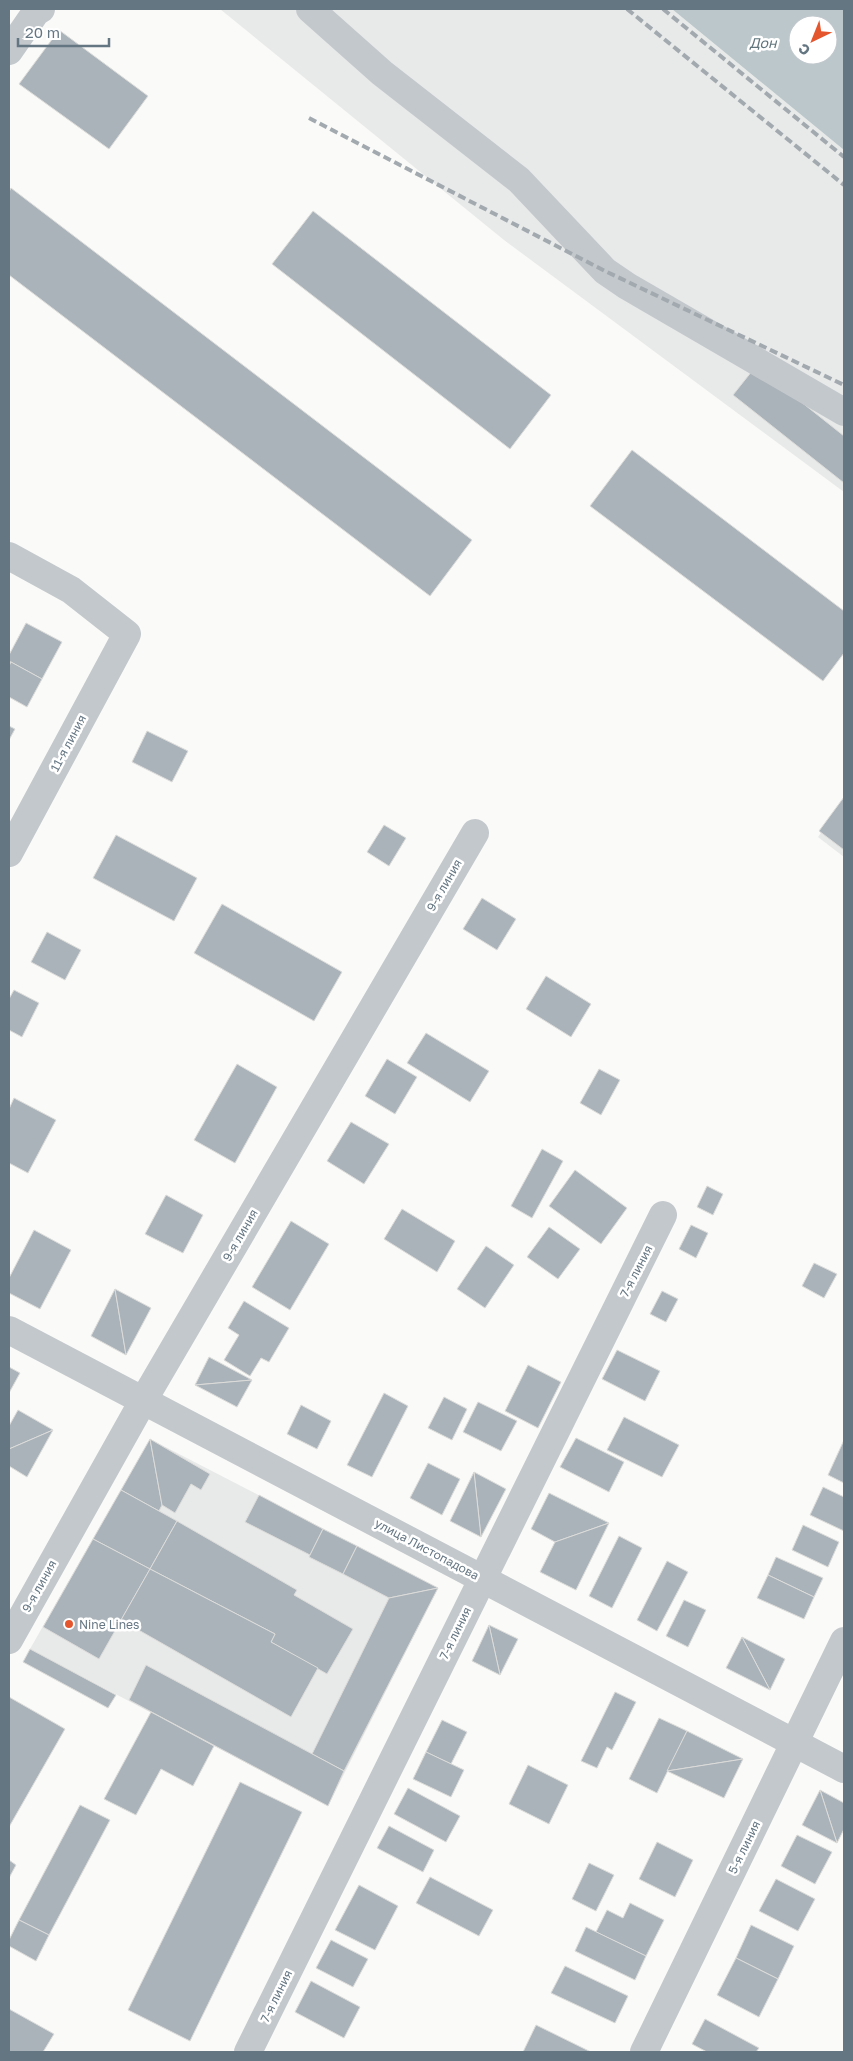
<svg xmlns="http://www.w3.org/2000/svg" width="853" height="2061" font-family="'Golos Text',sans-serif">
  <rect width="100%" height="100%" fill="#fafaf8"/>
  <!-- built -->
  <g fill="#e8e9e9">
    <polygon points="220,9 672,9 844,150 844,492 504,240"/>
    <polygon points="844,801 844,857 818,837"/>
    <polygon points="150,1439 438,1588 328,1806 30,1649"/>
  </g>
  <!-- water -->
  <path fill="#bbc7cb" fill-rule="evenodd" d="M672 9H844V150ZM798 25H828V55H798Z"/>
  <!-- building -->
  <g fill="#aab3b9" stroke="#dcdcda">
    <polygon points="59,30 148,96 109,149 19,84"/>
    <polygon points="11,188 472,540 430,596 9,275 9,192"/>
    <polygon points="313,211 551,395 510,449 272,264"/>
    <polygon points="756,366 844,436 844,483 733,395"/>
    <polygon points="632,450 844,611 844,653 823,681 590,506"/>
    <polygon points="26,623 62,642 42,679 9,661 9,655"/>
    <polygon points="11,662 42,679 27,707 9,697 9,666"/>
    <polygon points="9,726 15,729 9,740"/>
    <polygon points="147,731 188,751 172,782 132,762"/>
    <polygon points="844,797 844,850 819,831"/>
    <polygon points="384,825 406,838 389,866 367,852"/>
    <polygon points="116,835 197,878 174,921 93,878"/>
    <polygon points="482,898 516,919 497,950 463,929"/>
    <polygon points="222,904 342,972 314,1021 194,953"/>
    <polygon points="47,932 81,950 65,980 31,962"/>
    <polygon points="546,976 591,1004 571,1037 526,1009"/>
    <polygon points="14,990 39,1003 22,1037 9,1030 9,999"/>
    <polygon points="426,1033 489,1071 470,1102 407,1063"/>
    <polygon points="387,1059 417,1077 395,1114 365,1096"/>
    <polygon points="237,1064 277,1087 235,1163 194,1140"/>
    <polygon points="599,1069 620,1080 601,1115 580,1103"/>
    <polygon points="14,1098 56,1120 28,1173 9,1163 9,1109"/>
    <polygon points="351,1122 389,1144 364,1184 327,1161"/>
    <polygon points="542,1149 563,1161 532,1218 511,1206"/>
    <polygon points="575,1170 627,1208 601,1244 549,1206"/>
    <polygon points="707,1186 723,1194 713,1215 697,1207"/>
    <polygon points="166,1195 203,1215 183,1253 145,1234"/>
    <polygon points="402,1209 455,1241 437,1272 384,1239"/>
    <polygon points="291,1221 329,1244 290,1310 252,1287"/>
    <polygon points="691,1225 708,1233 696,1258 679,1249"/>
    <polygon points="549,1227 580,1249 558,1279 527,1257"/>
    <polygon points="34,1230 71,1250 40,1309 9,1293 9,1278"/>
    <polygon points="486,1246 514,1265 485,1308 457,1289"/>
    <polygon points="814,1263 837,1274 824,1298 802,1286"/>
    <polygon points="115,1289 126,1355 91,1336"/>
    <polygon points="115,1289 151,1308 126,1355"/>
    <polygon points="662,1291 678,1299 666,1322 650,1314"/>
    <polygon points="244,1301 289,1328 269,1362 261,1358 250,1376 224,1360 239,1335 228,1328"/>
    <polygon points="617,1350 660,1371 645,1401 602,1379"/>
    <polygon points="209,1357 252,1380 195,1385"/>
    <polygon points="528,1365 561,1382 538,1428 505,1411"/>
    <polygon points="9,1367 20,1373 9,1393"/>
    <polygon points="252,1380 237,1407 195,1385"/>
    <polygon points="384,1393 408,1406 372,1477 347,1465"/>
    <polygon points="444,1397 467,1409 452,1440 428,1428"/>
    <polygon points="478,1402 517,1421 501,1451 463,1432"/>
    <polygon points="301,1405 331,1421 317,1449 287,1434"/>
    <polygon points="18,1410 53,1430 9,1449 9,1426"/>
    <polygon points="624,1417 679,1445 662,1477 607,1450"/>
    <polygon points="53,1430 27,1477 9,1466 9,1449"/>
    <polygon points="576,1438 624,1462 609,1492 560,1467"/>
    <polygon points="150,1439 162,1505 159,1511 121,1490"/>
    <polygon points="150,1439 210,1474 201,1490 191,1484 175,1513 162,1505"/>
    <polygon points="844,1440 844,1483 828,1475"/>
    <polygon points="428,1463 460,1479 442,1515 410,1498"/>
    <polygon points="474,1472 506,1489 481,1537"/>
    <polygon points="474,1472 481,1537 450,1521"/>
    <polygon points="823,1487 844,1497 844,1531 810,1515"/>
    <polygon points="121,1490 177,1521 150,1569 93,1539"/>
    <polygon points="549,1493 609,1523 555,1542 531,1529"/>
    <polygon points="259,1495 323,1529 310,1555 245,1522"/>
    <polygon points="177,1521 297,1590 294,1595 353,1629 327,1674 271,1642 275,1634 150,1569"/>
    <polygon points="609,1523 576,1590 540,1572 555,1542"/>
    <polygon points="803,1525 839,1542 828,1567 792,1550"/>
    <polygon points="323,1529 357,1546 343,1574 309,1557"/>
    <polygon points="619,1536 642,1548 612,1608 589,1596"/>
    <polygon points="93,1539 150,1569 99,1659 43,1627"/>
    <polygon points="357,1546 438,1588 389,1598 343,1574"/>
    <polygon points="776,1557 823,1578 814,1597 768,1575"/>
    <polygon points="667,1561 688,1572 657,1631 637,1620"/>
    <polygon points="150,1569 275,1634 271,1642 318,1668 291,1717 121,1620"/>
    <polygon points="768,1575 814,1597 804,1619 757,1598"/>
    <polygon points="438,1588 344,1771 312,1754 389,1598"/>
    <polygon points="684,1600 706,1610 688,1647 666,1636"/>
    <polygon points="489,1625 518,1639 500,1675"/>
    <polygon points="489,1625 500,1675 472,1661"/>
    <polygon points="742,1637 785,1659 770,1690"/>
    <polygon points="742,1637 770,1690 726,1668"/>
    <polygon points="30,1649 116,1695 108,1708 23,1662"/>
    <polygon points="146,1665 344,1771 328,1806 129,1700"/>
    <polygon points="615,1692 636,1702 612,1750 607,1747 597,1768 581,1761"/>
    <polygon points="9,1697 65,1729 9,1827"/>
    <polygon points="151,1712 214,1746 193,1786 161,1769 136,1815 104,1799"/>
    <polygon points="659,1718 687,1731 657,1793 629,1779"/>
    <polygon points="442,1720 467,1732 451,1764 426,1752"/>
    <polygon points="687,1731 743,1759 667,1771"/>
    <polygon points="426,1752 464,1770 451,1797 413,1779"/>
    <polygon points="743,1759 724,1798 667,1771"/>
    <polygon points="528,1765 568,1785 549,1824 509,1804"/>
    <polygon points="240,1782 302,1812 190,2041 128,2010"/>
    <polygon points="408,1788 460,1816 446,1842 394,1814"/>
    <polygon points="820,1790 844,1803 844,1829 837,1843"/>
    <polygon points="820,1790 837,1843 802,1825"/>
    <polygon points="80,1805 110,1820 49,1935 19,1920"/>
    <polygon points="389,1826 434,1850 423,1872 377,1848"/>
    <polygon points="797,1835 832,1852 815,1884 781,1866"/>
    <polygon points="657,1842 693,1860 675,1897 639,1879"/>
    <polygon points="9,1860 16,1865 9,1878"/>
    <polygon points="589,1863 614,1875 596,1911 572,1899"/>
    <polygon points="430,1877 493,1910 479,1936 416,1903"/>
    <polygon points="776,1879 815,1899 798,1931 759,1911"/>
    <polygon points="359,1885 398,1906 375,1950 335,1930"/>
    <polygon points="630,1903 664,1920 646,1956 596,1932 607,1910 623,1918"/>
    <polygon points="19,1920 49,1935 36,1961 9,1946 9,1940"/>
    <polygon points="751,1925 794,1946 778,1979 736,1958"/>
    <polygon points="586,1927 646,1956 635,1980 575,1951"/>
    <polygon points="331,1940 368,1959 353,1987 316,1968"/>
    <polygon points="736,1958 778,1979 759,2017 717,1995"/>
    <polygon points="565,1966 628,1996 615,2023 551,1993"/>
    <polygon points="311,1981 360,2007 344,2038 295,2012"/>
    <polygon points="9,2009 54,2034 43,2052 9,2052"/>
    <polygon points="705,2019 759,2048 756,2052 707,2052 692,2044"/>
    <polygon points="536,2025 591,2052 523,2052"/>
  </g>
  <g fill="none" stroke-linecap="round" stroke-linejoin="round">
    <!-- minor -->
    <g stroke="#c3c8cc" stroke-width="28">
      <polyline points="310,9 382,73 519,180 605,271 627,286 844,412"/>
      <polyline points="9,51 36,12 41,9"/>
      <polyline points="9,556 71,590 127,634 9,853"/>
      <polyline points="9,1330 844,1769"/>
      <polyline points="9,1640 143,1401 475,833"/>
      <polyline points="248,2052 663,1215"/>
      <polyline points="644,2052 844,1641"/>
    </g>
    <!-- rail -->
    <g stroke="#a2aab0" stroke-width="4" stroke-dasharray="8 4" stroke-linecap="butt">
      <polyline points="627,9 844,185"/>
      <polyline points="663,9 844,157"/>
      <polyline points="309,118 605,271 844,385"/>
    </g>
  </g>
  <!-- markers -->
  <circle fill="#e4572e" stroke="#fff" stroke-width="2" cx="69" cy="1624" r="5"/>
  <g text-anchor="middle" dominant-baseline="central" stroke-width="5" stroke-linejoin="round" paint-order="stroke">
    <!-- street labels -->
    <g font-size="12" fill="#657683" stroke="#fff">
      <text transform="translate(68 743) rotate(-62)">11-я линия</text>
      <text transform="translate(444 885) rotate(-60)">9-я линия</text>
      <text transform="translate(240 1235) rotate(-60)">9-я линия</text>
      <text transform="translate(636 1271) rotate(-63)">7-я линия</text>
      <text transform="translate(427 1549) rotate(28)">улица Листопадова</text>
      <text transform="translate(39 1586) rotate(-61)">9-я линия</text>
      <text transform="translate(455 1633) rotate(-64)">7-я линия</text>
      <text transform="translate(744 1847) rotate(-64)">5-я линия</text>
      <text transform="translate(276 1996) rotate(-64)">7-я линия</text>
    </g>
    <!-- poi labels -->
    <g font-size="12" fill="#657683" stroke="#fff" text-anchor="start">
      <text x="79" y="1624">Nine Lines</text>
    </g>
    <!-- water labels -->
    <g font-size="14" font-style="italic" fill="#60757c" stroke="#fff">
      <text x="763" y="42">Дон</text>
    </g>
  </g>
  <!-- border -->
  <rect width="853" height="2061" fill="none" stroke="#657683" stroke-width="20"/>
  <!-- north arrow -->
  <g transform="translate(813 40) rotate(223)"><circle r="24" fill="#ffffff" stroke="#c1c8cd"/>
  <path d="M0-4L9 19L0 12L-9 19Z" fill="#e4572e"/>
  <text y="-8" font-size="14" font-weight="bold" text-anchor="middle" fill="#657683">С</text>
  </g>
  <!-- scale -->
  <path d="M18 38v8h91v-8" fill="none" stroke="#657683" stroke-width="2.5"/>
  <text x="25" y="38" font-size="15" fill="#657683" stroke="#ffffff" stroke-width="4" paint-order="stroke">20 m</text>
</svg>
